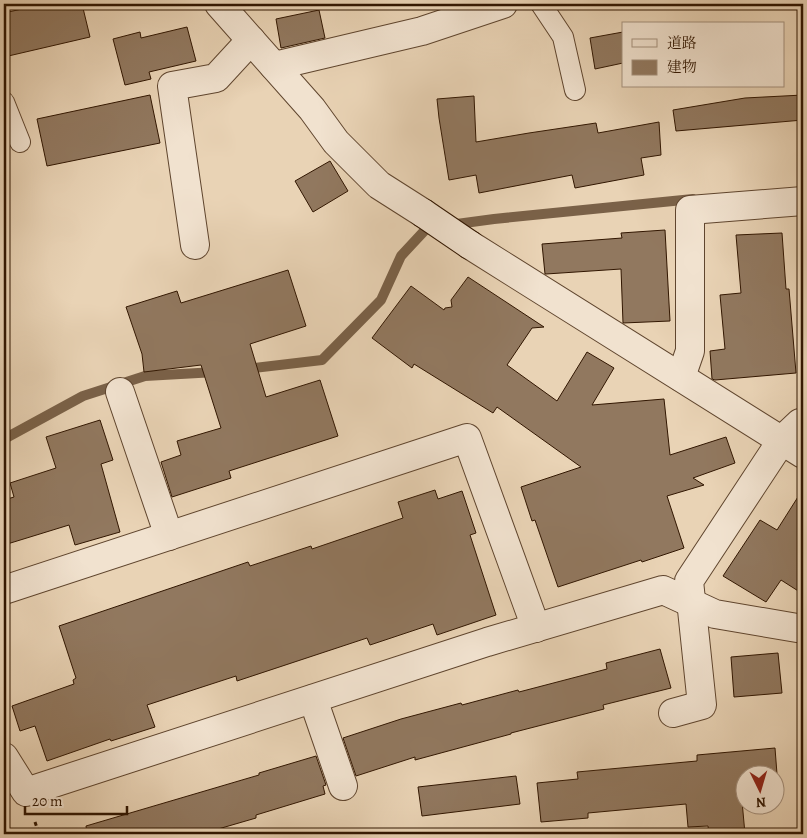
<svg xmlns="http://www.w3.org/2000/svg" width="807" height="838" font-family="Alegreya,'Noto Serif JP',serif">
  <rect width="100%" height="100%" fill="#e9d3b5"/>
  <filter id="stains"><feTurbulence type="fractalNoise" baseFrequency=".004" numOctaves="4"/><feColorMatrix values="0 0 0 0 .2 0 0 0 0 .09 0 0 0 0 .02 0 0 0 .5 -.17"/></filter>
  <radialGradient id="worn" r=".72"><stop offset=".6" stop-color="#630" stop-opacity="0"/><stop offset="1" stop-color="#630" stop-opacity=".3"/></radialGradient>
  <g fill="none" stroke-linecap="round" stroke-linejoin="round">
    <!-- stream -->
    <g stroke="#7a6148" stroke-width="10">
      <polyline points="245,369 322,360 381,300 401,256 427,228 494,219 693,199"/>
      <polyline points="4,439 83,396 145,376 216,372"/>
    </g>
  </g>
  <!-- building -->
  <g fill="#91785f" stroke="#311601">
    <polygon points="44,4 82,4 90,37 4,57 4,13"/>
    <polygon points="319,10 325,38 281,48 276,19"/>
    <polygon points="187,27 196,61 149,72 151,79 125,85 113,39 140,32 141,38"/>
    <polygon points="623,32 623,63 595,69 590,38"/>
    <polygon points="150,95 160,143 47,166 37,119"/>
    <polygon points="803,95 803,120 676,131 673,110 745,98"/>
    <polygon points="474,96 476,142 529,133 596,123 598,133 659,122 661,155 641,158 644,175 575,188 572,175 479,193 476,175 449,180 439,118 437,99"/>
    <polygon points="330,161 348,191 313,212 295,181"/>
    <polygon points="665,230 670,321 623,323 621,269 546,274 545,274 542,244 622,238 621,233"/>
    <polygon points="782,233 786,289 789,289 796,373 715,380 712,379 710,351 725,349 720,295 741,293 736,235"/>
    <polygon points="288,270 306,326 250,344 266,397 320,380 338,436 229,471 231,478 172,497 161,462 181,455 177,441 221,428 201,365 144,372 142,354 126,307 177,291 181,303"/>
    <polygon points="468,277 544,327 532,328 507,365 557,401 587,352 614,368 592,405 664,399 670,455 726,437 735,463 693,478 704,485 667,496 684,548 642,562 641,560 558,587 535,520 532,521 521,487 581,467 497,407 493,413 414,364 412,368 372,338 411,286 444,310 445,308 452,307 451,300"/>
    <polygon points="100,420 113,460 101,464 120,532 75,545 69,525 4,545 4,500 14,497 10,483 56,468 46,437"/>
    <polygon points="803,489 803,594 781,580 766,602 723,576 760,520 777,530"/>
    <polygon points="435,490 438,499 462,491 476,533 470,535 496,615 437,635 433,624 370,645 367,638 237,681 236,676 147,705 155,727 111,741 110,739 47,761 35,726 20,731 12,706 74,684 73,680 76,678 59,626 248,562 250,566 311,546 312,549 403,518 398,502"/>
    <polygon points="660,649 671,688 603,705 604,709 511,733 511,734 415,760 415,757 356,776 343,738 401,719 461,703 462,705 518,690 519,692 607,669 606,663"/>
    <polygon points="778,653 782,693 734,697 731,657"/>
    <polygon points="775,748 778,787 774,787 774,776 744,776 744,790 741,790 745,834 709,834 708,826 688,827 686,804 588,813 588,818 541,822 537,783 578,779 577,772 697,761 697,755"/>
    <polygon points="316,756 326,785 323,786 325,794 256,815 256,818 201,834 87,834 86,826 259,775 259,773"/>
    <polygon points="516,776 520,804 422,816 418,787"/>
  </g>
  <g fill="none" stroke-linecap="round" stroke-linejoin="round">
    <defs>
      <g id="lane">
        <polyline points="541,4 563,37 575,90"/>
        <polyline points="4,102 20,142"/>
      </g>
      <g id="street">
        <polyline points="219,4 312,109 336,142 379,185 423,213"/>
        <polyline points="274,66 422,31 503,4"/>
        <polyline points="195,245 172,86 216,78 251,40"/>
        <polyline points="470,245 803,454"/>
        <polyline points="681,377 690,351 690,210 803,201"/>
        <polyline points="120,392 169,536"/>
        <polyline points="4,590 467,438 536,628"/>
        <polyline points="313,699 343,786"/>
        <polyline points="673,713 702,705 689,581 782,440 800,423 803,423"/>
        <polyline points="4,757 26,792 487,642 663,590 715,614 803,629"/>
      </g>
      <polyline id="secondary" points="423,213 470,245"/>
    </defs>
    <!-- lane casing -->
    <use href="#lane" stroke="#5f452e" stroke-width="22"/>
    <!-- street casing -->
    <use href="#street" stroke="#5f452e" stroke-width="30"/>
    <!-- secondary casing -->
    <use href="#secondary" stroke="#311601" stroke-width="30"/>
    <!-- path -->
    <polyline stroke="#311601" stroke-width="3" stroke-dasharray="4 2.5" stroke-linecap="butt" points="35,822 39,834"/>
    <!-- lane -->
    <use href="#lane" stroke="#f1e2cf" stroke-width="20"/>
    <!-- street -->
    <use href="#street" stroke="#f1e2cf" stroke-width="28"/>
    <!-- secondary -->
    <use href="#secondary" stroke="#f1e2cf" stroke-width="28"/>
  </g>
  <!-- margin -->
  <rect width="807" height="838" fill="none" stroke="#e9d3b5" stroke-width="20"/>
  <rect x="5" y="5" width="797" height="828" fill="none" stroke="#311601" stroke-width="2.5"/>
  <rect x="10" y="10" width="787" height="818" fill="none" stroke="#311601"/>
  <!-- legend -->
  <rect x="622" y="22" width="162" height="65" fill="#f1e2cf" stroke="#a4907d"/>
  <rect x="632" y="39" width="25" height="8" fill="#f1e2cf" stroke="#a4907d"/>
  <text x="667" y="48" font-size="15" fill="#311601">道路</text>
  <rect x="632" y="60" width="25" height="15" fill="#91785f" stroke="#a4907d"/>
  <text x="667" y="72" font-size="15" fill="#311601">建物</text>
  <!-- north arrow -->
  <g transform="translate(760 790) rotate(175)"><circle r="24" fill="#f1e2cf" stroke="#a4907d"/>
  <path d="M0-4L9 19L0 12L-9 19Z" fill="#8f2418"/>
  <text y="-8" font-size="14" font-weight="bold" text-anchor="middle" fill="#311601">N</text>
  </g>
  <!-- scale -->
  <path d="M25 806v8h102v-8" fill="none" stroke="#311601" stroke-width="2.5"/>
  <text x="32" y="806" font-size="15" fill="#311601" stroke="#f1e2cf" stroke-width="4" paint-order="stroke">20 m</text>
  <rect width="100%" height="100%" filter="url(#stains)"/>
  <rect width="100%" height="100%" fill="url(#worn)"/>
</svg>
